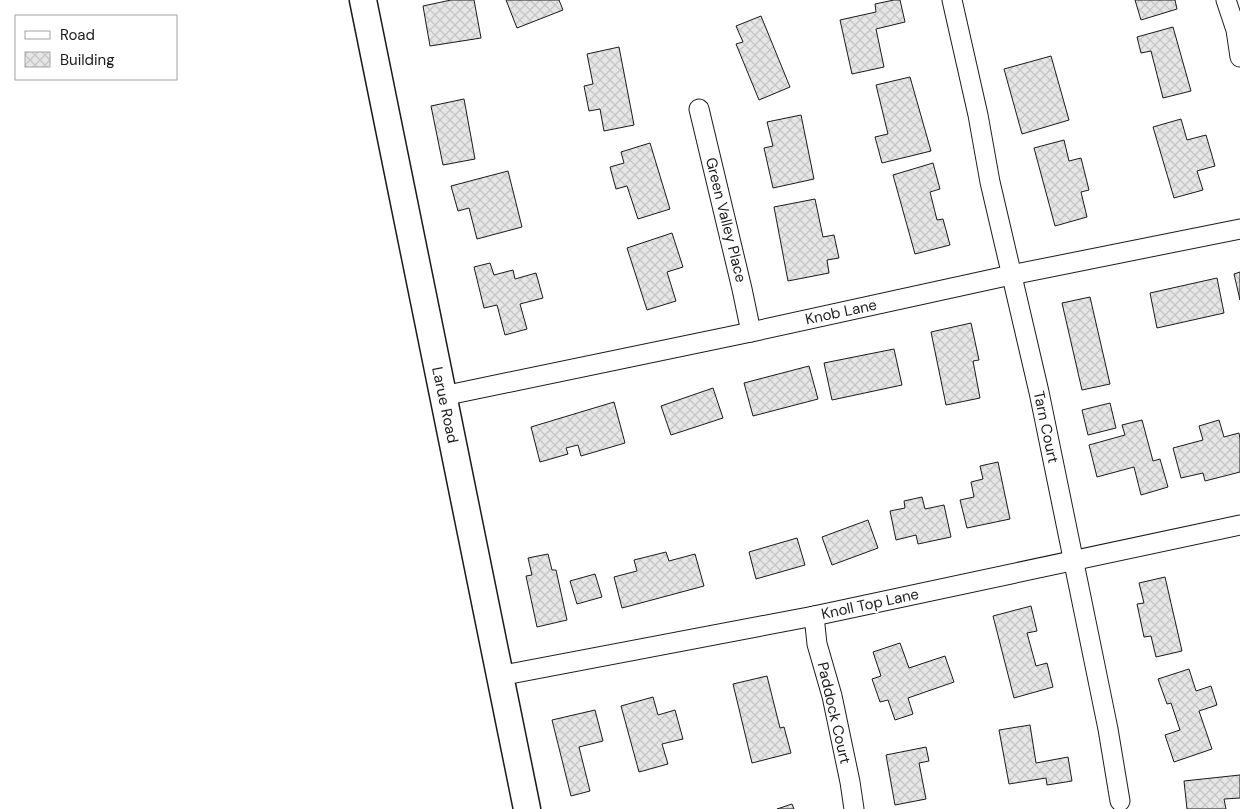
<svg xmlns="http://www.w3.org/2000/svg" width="1240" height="809" font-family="'DM Sans',sans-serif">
  <defs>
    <pattern id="building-cross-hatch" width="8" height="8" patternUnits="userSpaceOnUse" patternTransform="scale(1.25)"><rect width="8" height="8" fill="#e6e6e6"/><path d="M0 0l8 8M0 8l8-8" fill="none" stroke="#c5c5c5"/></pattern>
  </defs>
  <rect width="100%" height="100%" fill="#fff"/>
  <!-- building -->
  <g fill="url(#building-cross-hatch)" stroke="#1a1a1a">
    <polygon points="474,0 481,38 430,46 423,6 451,0"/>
    <polygon points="506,0 559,0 563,10 517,28"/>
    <polygon points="894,0 900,0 905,22 876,29 884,67 852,74 840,20 876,12 875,4"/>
    <polygon points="1135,0 1175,0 1177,9 1141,20"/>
    <polygon points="761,16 790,87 759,100 736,44 743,42 736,26"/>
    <polygon points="1173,27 1191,91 1163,98 1151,51 1141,53 1137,37"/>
    <polygon points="619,47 634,125 604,131 600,109 589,111 584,86 593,84 587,54"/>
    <polygon points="1051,56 1069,120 1022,134 1004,69"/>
    <polygon points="910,77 931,151 882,163 875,137 888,134 876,85"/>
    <polygon points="464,99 475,159 443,165 431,106"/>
    <polygon points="801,115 814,179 773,188 764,148 773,146 767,122"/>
    <polygon points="1181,119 1187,140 1206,135 1215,166 1197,171 1203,190 1174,198 1153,127"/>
    <polygon points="1064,140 1069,161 1081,158 1089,190 1081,192 1087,217 1055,226 1034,148"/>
    <polygon points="650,143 670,209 638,219 627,186 616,189 610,167 624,163 621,152"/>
    <polygon points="933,163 940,189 930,192 937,220 943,219 950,245 915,254 893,175"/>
    <polygon points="508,171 522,227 477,239 469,208 458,211 451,186"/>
    <polygon points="815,199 823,237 834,235 839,258 827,260 829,273 788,281 774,207"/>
    <polygon points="672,233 683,267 667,272 676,301 647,310 627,248"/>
    <polygon points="490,263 494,275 513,270 515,279 536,273 543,298 520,304 527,329 505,335 497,305 484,308 474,267"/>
    <polygon points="1240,272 1240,300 1234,274"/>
    <polygon points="1217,278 1224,313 1157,328 1150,293"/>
    <polygon points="1090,297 1110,384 1082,390 1062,303"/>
    <polygon points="971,323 979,360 973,361 980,398 946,405 931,332"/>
    <polygon points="894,349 902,385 832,400 824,363"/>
    <polygon points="809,366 818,399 753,416 744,383"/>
    <polygon points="713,388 723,418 671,435 661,406"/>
    <polygon points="614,402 625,443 581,456 578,445 566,448 568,454 540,462 531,427"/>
    <polygon points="1110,403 1116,428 1088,435 1082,410"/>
    <polygon points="1142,420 1153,461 1160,459 1168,487 1141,495 1134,467 1097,477 1089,445 1125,435 1122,425"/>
    <polygon points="1219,420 1224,437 1239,433 1240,439 1240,472 1205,481 1203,473 1181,478 1173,448 1203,440 1199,426"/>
    <polygon points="998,462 1010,519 967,528 960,500 974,497 971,482 983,479 980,466"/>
    <polygon points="922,497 925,509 944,505 951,537 918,544 916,535 896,540 890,511 905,508 904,501"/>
    <polygon points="868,520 878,548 832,565 822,537"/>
    <polygon points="797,538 805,565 756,579 749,552"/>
    <polygon points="666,552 669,561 695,554 704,586 622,608 614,577 637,571 634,560"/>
    <polygon points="548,554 552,570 556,570 567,620 537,627 526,576 532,575 528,558"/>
    <polygon points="595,574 602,597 577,604 570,581"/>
    <polygon points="1165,577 1182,651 1156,657 1151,636 1144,637 1137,604 1144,603 1139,583"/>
    <polygon points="1031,606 1037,631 1027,633 1036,666 1047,663 1053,687 1014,698 993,616"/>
    <polygon points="900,643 909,668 945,656 954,682 908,698 913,714 895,720 888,700 880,702 872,679 881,676 873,652"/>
    <polygon points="1189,669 1196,691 1211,686 1217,705 1199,711 1212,749 1174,762 1165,735 1180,730 1171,703 1167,704 1158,679"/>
    <polygon points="767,676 780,728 784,727 791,753 752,763 733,684"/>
    <polygon points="653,697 658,715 675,710 683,739 662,744 668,764 639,772 621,706"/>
    <polygon points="595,710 603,741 579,747 590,791 571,796 552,720"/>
    <polygon points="1030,725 1036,763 1068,757 1072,781 1047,785 1046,778 1009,784 999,730"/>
    <polygon points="926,747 929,761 919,763 926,799 895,805 886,755"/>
    <polygon points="1240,775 1240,798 1224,799 1226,809 1187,809 1184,781"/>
    <polygon points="792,804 794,809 777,809"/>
  </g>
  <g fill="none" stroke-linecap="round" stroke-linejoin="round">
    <defs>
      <g id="street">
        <polyline points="952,0 978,115 990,182 1039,392 1108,729 1120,801"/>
        <polyline points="1226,0 1236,30 1240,57"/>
        <polyline points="699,109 742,289 751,332"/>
        <polyline points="443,396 751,332 1011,275 1240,229"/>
        <polyline points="814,616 817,644 832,696 850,782 854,809"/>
        <polyline points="499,676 814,616 1240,525"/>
      </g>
      <polyline id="secondary" points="363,0 527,809"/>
    </defs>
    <!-- street casing -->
    <use href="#street" stroke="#1a1a1a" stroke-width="21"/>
    <!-- secondary casing -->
    <use href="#secondary" stroke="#1a1a1a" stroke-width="29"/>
    <!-- street -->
    <use href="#street" stroke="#fff" stroke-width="19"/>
    <!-- secondary -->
    <use href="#secondary" stroke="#fff" stroke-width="26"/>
  </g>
  <g text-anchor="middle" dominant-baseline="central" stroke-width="4" stroke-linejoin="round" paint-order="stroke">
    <!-- street labels -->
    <g font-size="15" fill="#1a1a1a" stroke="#fff">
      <text transform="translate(726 220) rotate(76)">Green Valley Place</text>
      <text transform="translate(841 312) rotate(-12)">Knob Lane</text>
      <text transform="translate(445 405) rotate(78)">Larue Road</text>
      <text transform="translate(1046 427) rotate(78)">Tarn Court</text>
      <text transform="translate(870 604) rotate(-12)">Knoll Top Lane</text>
      <text transform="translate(834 713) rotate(77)">Paddock Court</text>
    </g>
  </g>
  <!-- legend -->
  <rect x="15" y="15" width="162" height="65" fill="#ffffff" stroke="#a3a3a3"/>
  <rect x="25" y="31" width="25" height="8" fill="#ffffff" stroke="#a3a3a3"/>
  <text x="60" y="40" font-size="15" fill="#1a1a1a">Road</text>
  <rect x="25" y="52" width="25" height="15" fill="url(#building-cross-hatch)" stroke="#a3a3a3"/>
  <text x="60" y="65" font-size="15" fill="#1a1a1a">Building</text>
</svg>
